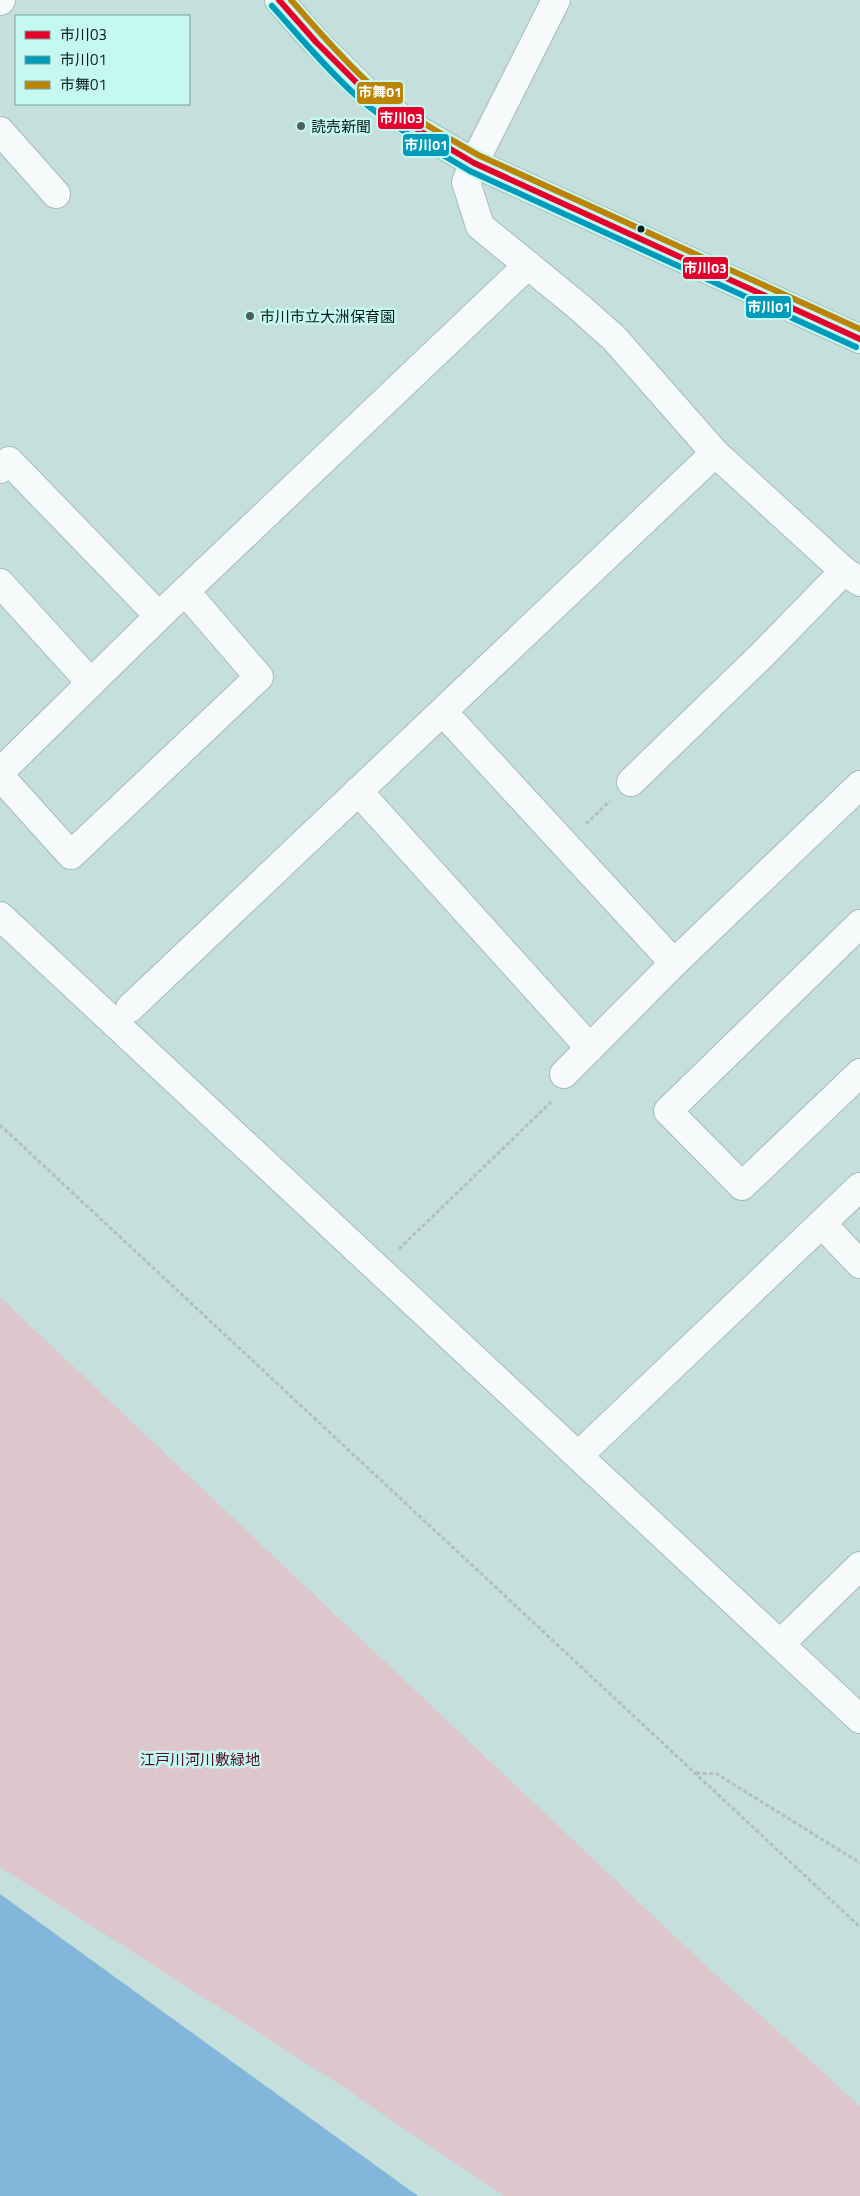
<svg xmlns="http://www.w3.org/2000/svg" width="860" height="2196" font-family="'Titillium Web','Noto Sans JP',sans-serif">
  <rect width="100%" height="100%" fill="#c4dfdc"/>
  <!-- green -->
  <polygon fill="#ddc7cd" points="0,1297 703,1963 860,2106 860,2196 504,2196 334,2081 0,1867"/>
  <!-- water -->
  <polygon fill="#82b6db" points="0,1894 418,2196 0,2196"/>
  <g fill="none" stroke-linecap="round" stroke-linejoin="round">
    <defs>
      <g id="street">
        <polyline points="0,1 1,0"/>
        <polyline points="0,131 56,194"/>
        <polyline points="474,163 556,0"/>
        <polyline points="0,469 9,461 159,616"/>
        <polyline points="0,583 91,683"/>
        <polyline points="443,712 674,963"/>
        <polyline points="0,772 159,616 528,265"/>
        <polyline points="0,776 71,855 259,677 185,591"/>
        <polyline points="631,782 763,654 844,571"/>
        <polyline points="358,791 590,1048"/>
        <polyline points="0,916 860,1719"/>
        <polyline points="860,924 668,1111 742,1186 860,1073"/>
        <polyline points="130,1008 715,453"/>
        <polyline points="564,1074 674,963 860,785"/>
        <polyline points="822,1224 860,1264"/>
        <polyline points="579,1455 860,1187"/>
        <polyline points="780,1644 860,1566"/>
      </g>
      <g id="secondary">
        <polyline points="279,0 316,42 367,93 415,128 474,163 860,339"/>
        <polyline points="474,163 466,182 480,226 578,306 614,338 715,453 844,571 860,582"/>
      </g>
    </defs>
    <!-- street casing -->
    <use href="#street" stroke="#a6bbb9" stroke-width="30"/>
    <!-- secondary casing -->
    <use href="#secondary" stroke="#a6bbb9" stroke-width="30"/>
    <!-- path -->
    <g stroke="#b4bebd" stroke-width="3" stroke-dasharray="4 2.5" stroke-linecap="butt">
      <polyline points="586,824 610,801"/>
      <polyline points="0,1125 860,1927"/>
      <polyline points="399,1249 551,1102"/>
      <polyline points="696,1773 717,1774 860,1863"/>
    </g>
    <!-- street -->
    <use href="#street" stroke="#f6fafa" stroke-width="28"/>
    <!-- secondary -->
    <use href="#secondary" stroke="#f6fafa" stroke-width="28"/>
    <defs>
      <polyline id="bus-1" points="279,0 316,42 367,93 415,128 474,163 860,339"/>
      <path id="bus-2" d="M272 6C301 38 329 72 361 100 394 128 433 149 470 171L856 347"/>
      <path id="bus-3" d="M291 0C317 29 343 60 372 86 404 114 442 134 478 155L860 329"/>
    </defs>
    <!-- bus-1 casing -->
    <use href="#bus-1" stroke="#c5f8f1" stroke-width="10"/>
    <!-- bus-2 casing -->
    <use href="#bus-2" stroke="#c5f8f1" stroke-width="10"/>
    <!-- bus-3 casing -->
    <use href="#bus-3" stroke="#c5f8f1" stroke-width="10"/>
    <!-- bus-1 -->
    <use href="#bus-1" stroke="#e4002b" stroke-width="6"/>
    <!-- bus-2 -->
    <use href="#bus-2" stroke="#019bbc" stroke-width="6"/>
    <!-- bus-3 -->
    <use href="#bus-3" stroke="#bb8406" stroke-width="6"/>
  </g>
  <!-- markers -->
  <g fill="#4a605e" stroke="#c5f8f1" stroke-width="2">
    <circle cx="301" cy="126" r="5"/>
    <circle cx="250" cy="316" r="5"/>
  </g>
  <circle fill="#081c1a" stroke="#c5f8f1" stroke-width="2" cx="641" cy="229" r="4.5"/>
  <g text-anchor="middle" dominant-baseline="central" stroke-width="5" stroke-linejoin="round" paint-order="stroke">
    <!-- poi labels -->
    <g font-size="15" fill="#081c1a" stroke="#c5f8f1" text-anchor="start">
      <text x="311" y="126">読売新聞</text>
      <text x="260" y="316">市川市立大洲保育園</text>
    </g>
    <!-- park labels -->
    <g font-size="15" fill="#560c26" stroke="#c5f8f1">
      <text x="200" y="1759">江戸川河川敷緑地</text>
    </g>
  </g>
  <g stroke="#c5f8f1" stroke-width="2">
    <rect x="356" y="81" width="48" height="24" rx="5" fill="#bb8406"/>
    <rect x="377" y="106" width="48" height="24" rx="5" fill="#e4002b"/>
    <rect x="402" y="133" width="48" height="24" rx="5" fill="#019bbc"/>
    <rect x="682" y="256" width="47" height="24" rx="5" fill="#e4002b"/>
    <rect x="745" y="295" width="47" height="24" rx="5" fill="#019bbc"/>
  </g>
  <g font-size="14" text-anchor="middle" font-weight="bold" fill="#fff">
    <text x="380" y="97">市舞01</text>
    <text x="401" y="123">市川03</text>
    <text x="426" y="150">市川01</text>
    <text x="705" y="273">市川03</text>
    <text x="769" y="312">市川01</text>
  </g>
  <!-- legend -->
  <rect x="15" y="15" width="175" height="90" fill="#c5f8f1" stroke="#79a09b"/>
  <rect x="25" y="31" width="25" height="8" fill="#e4002b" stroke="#79a09b"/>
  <text x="60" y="40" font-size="15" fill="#081c1a">市川03</text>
  <rect x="25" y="56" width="25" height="8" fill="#019bbc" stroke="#79a09b"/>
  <text x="60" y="65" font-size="15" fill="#081c1a">市川01</text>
  <rect x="25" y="81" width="25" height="8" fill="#bb8406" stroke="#79a09b"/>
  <text x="60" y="90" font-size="15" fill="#081c1a">市舞01</text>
</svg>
